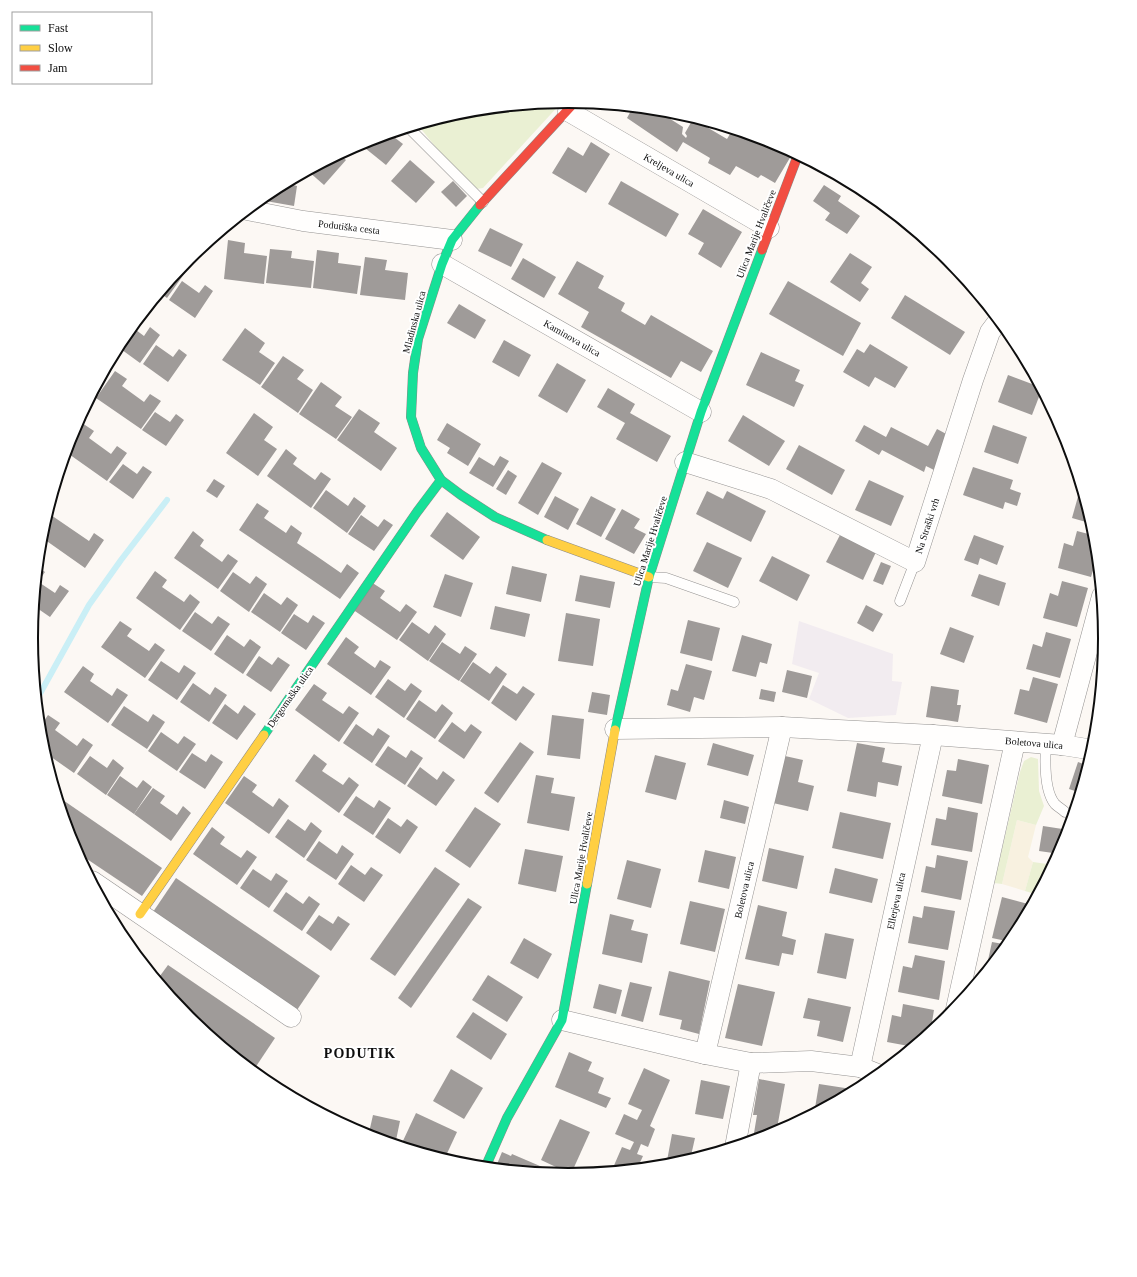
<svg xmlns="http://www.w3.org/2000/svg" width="1137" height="1277" font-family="'Times New Roman',serif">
  <rect width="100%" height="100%" fill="#fcf8f4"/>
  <!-- industrial -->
  <polygon fill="#f2ecf0" points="799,621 893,654 892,681 902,682 896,715 848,718 809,699 819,673 792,664"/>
  <!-- farmland -->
  <polygon fill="#f8f1e0" points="1017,820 1036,825 1028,857 1033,862 1025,891 1002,884"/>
  <!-- green -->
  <g fill="#eaf0d3">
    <polygon points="562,102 483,188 476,189 445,159 418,125 464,111"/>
    <polygon points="1031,757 1038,759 1039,791 1044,806 1036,825 1017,820 1002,884 994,883 1020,772 1024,761"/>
    <polygon points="1033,862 1054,865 1038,895 1025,891"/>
  </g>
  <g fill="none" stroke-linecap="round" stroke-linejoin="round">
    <!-- stream -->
    <polyline stroke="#caeff6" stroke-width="6" points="37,699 89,605 121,560 167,500"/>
  </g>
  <!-- building -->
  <g fill="#9f9b99">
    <polygon points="633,107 646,109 651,111 656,110 683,127 682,134 686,138 687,136 685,133 693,119 727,139 733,129 765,139 764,140 791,156 775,183 761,175 758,178 736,166 730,175 708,163 710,158 683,142 677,152 627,118"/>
    <polygon points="390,134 403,144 386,165 360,144"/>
    <polygon points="591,142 610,154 586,193 552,173 568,147 583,156"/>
    <polygon points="339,154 346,160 324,185 308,171"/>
    <polygon points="410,160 435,182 416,203 391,181"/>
    <polygon points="453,181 467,196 456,207 441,192"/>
    <polygon points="621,181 679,214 666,237 608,204"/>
    <polygon points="285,183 297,186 294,206 260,200 270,191"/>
    <polygon points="824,185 841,196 838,201 860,216 847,234 825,220 830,213 813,201"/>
    <polygon points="703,209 742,232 721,268 698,254 704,243 688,234"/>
    <polygon points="490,228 523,244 511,267 478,251"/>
    <polygon points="213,238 205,250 202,247"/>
    <polygon points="228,240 245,243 244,253 267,256 264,284 224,279"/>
    <polygon points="270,249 292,251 291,258 314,261 311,288 266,283"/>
    <polygon points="317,250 339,253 338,263 361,266 357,294 313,288"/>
    <polygon points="850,253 872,267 861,283 869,289 860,302 830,282"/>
    <polygon points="365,257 387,260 385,270 408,273 405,300 360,295"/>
    <polygon points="523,258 556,277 544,298 511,279"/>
    <polygon points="577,261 604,276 598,288 625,303 621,311 645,325 651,315 713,351 701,372 681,361 671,378 581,327 589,312 558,294"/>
    <polygon points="182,266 187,270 167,298 160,293"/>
    <polygon points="182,281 199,293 205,285 213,291 195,318 169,300"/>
    <polygon points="788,281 861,323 843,356 769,314"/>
    <polygon points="905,295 965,332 950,355 891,318"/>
    <polygon points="459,304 486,320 475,339 447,323"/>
    <polygon points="132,327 144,336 150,327 160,335 140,363 118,347 122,340"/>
    <polygon points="245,328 265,343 259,352 275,363 260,385 222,360"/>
    <polygon points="504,340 531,355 519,377 492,362"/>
    <polygon points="870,344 908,367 895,388 875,377 869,387 843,372 857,349 864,353"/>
    <polygon points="156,345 173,357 179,349 187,355 168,382 143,364"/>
    <polygon points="761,352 800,370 795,381 804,385 794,407 746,385"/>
    <polygon points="283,356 304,370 297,379 313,390 298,413 261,387"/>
    <polygon points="557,363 586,380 567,413 538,396"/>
    <polygon points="115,371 127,379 122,386 144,402 150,394 161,401 141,429 96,398"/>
    <polygon points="1008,375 1040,387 1042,389 1032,415 998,402"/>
    <polygon points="321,382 342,397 335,406 352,417 336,439 299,414"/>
    <polygon points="608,388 635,404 630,413 671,436 657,462 616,439 625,423 597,407"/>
    <polygon points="359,409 380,423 374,432 397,448 381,471 337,440"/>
    <polygon points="155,412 170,422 176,414 184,420 166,446 142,430"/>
    <polygon points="254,413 273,427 264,440 277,449 258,476 226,453"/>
    <polygon points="743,415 785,441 769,466 728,441"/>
    <polygon points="82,423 94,431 89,438 111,454 117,446 127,453 107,481 66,452 70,440"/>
    <polygon points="447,423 481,444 468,466 447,453 450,448 437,440"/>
    <polygon points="864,425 886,437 891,427 928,446 937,429 950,436 938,472 926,466 924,472 882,450 879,455 855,441"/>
    <polygon points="993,425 1027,437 1018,464 984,452"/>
    <polygon points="799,445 845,470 832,495 786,469"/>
    <polygon points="286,449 297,458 293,464 315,480 321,472 331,479 311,508 267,476"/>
    <polygon points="500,456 509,461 493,487 469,473 479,457 494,466"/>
    <polygon points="542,462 562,473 538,515 518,503"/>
    <polygon points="123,464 137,474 143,466 152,472 133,499 109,482"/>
    <polygon points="973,467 1013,480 1010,489 1021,493 1017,506 1005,502 1003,509 963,495"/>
    <polygon points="508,470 517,476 506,495 496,489"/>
    <polygon points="214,479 225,486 217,498 206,491"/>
    <polygon points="869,480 904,496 891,526 855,510"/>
    <polygon points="326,490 348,506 354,497 366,506 347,533 313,508"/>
    <polygon points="707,491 723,499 727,491 766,511 751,542 696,514"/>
    <polygon points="1079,493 1084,495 1093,524 1072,518"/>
    <polygon points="555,496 579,509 568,530 544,517"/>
    <polygon points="591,496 616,509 601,537 576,524"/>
    <polygon points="257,503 269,511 264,518 286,533 291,525 302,533 297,543 315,555 341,573 347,564 359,573 340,599 239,530"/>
    <polygon points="622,509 640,519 634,528 646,534 634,554 605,539"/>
    <polygon points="447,512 480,537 463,560 430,536"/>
    <polygon points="48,513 89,541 94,533 104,540 85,568 41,537"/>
    <polygon points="361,515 378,527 384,519 393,525 374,551 348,534"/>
    <polygon points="193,531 204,540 200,546 222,562 228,554 238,561 218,589 174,558"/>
    <polygon points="1077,531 1096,536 1098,554 1091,577 1058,568 1064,543 1073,546"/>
    <polygon points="840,535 876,552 863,580 826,562"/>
    <polygon points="974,535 1004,546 997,565 980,558 978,565 964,560"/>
    <polygon points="707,542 742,558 728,588 693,571"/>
    <polygon points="772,556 810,575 797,601 759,581"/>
    <polygon points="881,562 891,566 883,585 873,581"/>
    <polygon points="512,566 547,574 541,602 506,594"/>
    <polygon points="38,567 45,572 36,585"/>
    <polygon points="155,571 167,580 162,587 184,602 190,594 200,602 180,630 136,598"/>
    <polygon points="233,572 250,584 256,576 267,584 249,612 220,591"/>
    <polygon points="445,574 473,583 461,617 433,607"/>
    <polygon points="979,574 1006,583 999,606 971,596"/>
    <polygon points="580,575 615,582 610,608 575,601"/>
    <polygon points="1062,581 1088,588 1077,627 1043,618 1050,593 1058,596"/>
    <polygon points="371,582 385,591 380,598 400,612 406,604 417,612 397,640 352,609"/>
    <polygon points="40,583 55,593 60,585 69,591 50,617 34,606 36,588"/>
    <polygon points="264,593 281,605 287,597 298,605 280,632 251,612"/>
    <polygon points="866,605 883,614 873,632 857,623"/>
    <polygon points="495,606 530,614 525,637 490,629"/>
    <polygon points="195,612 212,624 218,616 230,624 211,651 182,631"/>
    <polygon points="566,613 600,619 593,666 558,661"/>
    <polygon points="294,614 308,623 313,615 325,623 306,650 281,633"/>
    <polygon points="688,620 720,628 712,661 680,653"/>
    <polygon points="120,621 132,629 127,636 149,651 155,643 165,650 145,678 101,647"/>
    <polygon points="412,622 429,634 435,625 446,634 428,661 399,640"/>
    <polygon points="950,627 974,636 964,663 940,654"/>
    <polygon points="1046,632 1071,639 1060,678 1026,669 1033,644 1042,647"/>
    <polygon points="227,635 244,647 250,639 261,647 243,674 214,654"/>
    <polygon points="742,635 772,644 767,664 760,662 756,677 732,671"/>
    <polygon points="31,636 37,640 32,648 31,638"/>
    <polygon points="346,637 359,647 354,653 375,668 380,660 391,667 371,695 327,664"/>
    <polygon points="442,642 460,654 465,646 477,654 459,681 429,661"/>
    <polygon points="259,656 272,665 278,657 290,665 271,692 246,675"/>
    <polygon points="161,661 179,673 184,665 196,673 177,700 148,680"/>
    <polygon points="473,662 490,674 496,666 507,674 489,701 460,681"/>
    <polygon points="686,664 712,671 704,700 694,697 690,712 667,705 671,689 678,691"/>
    <polygon points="83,666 94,674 90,681 112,696 117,688 128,695 108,723 64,692"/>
    <polygon points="787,670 812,676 807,698 782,692"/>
    <polygon points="1033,677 1058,684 1047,723 1014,714 1020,689 1029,691"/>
    <polygon points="388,679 405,691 411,683 422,691 404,718 375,697"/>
    <polygon points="193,683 210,695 215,687 227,695 209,722 180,702"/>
    <polygon points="314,684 327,693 322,700 343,714 349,706 359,713 339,742 295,710"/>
    <polygon points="503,685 517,694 523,686 535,694 516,721 491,703"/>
    <polygon points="931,686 959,690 957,705 961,705 958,722 926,717"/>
    <polygon points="761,689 776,692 774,702 759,699"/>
    <polygon points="592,692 610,695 607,715 588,712"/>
    <polygon points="419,700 436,712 442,704 453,713 435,739 406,719"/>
    <polygon points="1099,701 1100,701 1098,717 1095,716"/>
    <polygon points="225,704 238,714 244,705 256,714 237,740 212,723"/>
    <polygon points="124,706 148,722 153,714 165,722 147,749 111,725"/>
    <polygon points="48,715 60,723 55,730 77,746 83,738 93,745 74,773 44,752 41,743 40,727"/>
    <polygon points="552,715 584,719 580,759 547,755"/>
    <polygon points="452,722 465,732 471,724 482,732 464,759 438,741"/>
    <polygon points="356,724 373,736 378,728 390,736 372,763 343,743"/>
    <polygon points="161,732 178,744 184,736 196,744 177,771 148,751"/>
    <polygon points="520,742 534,752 498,803 484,793"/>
    <polygon points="713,743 754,755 748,776 707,765"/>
    <polygon points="857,743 885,748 882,762 902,766 898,786 878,782 876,797 847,791"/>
    <polygon points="388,746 406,758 411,750 423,758 405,785 375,765"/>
    <polygon points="192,753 206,762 211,754 223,762 205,789 179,772"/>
    <polygon points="314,754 327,764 322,771 343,785 349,777 359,785 339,813 295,781"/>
    <polygon points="655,755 686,763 676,800 645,792"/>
    <polygon points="90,756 107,768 113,759 124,768 106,795 77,774"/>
    <polygon points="785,756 803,760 798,782 814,786 808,811 773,803"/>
    <polygon points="958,759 989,765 982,804 942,796 947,770 956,771"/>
    <polygon points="1078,762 1089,766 1081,793 1069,789"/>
    <polygon points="420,767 437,780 443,771 455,780 436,806 407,786"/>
    <polygon points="536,775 554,778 551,793 575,797 569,831 527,823"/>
    <polygon points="120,776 137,788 143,780 152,787 134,814 107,795"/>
    <polygon points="244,776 257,785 252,792 273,807 279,798 289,806 269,834 225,803"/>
    <polygon points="153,788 165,796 160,803 177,815 183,806 191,813 171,841 134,814"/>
    <polygon points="57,796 162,868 142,896 75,851 72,844"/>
    <polygon points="356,796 374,808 379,800 391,808 373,835 343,815"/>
    <polygon points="724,800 749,807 745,824 720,818"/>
    <polygon points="475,807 501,824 470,868 445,851"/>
    <polygon points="948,807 978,813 972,852 931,845 936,818 946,820"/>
    <polygon points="840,812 891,823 883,859 832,848"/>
    <polygon points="388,818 401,827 407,819 418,827 400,854 375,837"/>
    <polygon points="288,819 305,831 311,822 322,831 304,858 275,837"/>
    <polygon points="1043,826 1069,830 1065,844 1060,854 1039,851"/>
    <polygon points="212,827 225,837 220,844 241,858 247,850 257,857 237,885 193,854"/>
    <polygon points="319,841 337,854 342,845 354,854 336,880 306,860"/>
    <polygon points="769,848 804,856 797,889 762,881"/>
    <polygon points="525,849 563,856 556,892 518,884"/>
    <polygon points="705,850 736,857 729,889 698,882"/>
    <polygon points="937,855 968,861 961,900 921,892 926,866 935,868"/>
    <polygon points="627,860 661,869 651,908 617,899"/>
    <polygon points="351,865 365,875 371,867 383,875 364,902 338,884"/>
    <polygon points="435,867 460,884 395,976 370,959"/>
    <polygon points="835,868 878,879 872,903 829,893"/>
    <polygon points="253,869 271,881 276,873 288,881 269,908 240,888"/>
    <polygon points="176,878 320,976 297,1010 153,912"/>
    <polygon points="286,892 303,904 309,896 320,904 302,931 273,911"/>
    <polygon points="1002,897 1028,904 1024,921 1011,942 992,938"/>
    <polygon points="468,898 482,907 411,1008 398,998"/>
    <polygon points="690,901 725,909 715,952 680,944"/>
    <polygon points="758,905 787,912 782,936 796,940 793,955 782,953 779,966 745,959"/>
    <polygon points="924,906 955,911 948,950 908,943 913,916 922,918"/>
    <polygon points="610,914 634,920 631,930 648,934 642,963 602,954"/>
    <polygon points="319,915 333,924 338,916 350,924 331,951 306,933"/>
    <polygon points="825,933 854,939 846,979 817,973"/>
    <polygon points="524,938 552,954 538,979 510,963"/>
    <polygon points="992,942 1009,945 985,974"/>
    <polygon points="915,955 945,961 939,1000 898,992 903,966 912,968"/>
    <polygon points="168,965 275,1038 255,1068 220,1045 188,1018 157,980"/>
    <polygon points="669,971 710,981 699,1034 680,1029 682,1020 659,1015"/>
    <polygon points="488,975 523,997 507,1022 472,1000"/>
    <polygon points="630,982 652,987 643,1022 621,1016"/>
    <polygon points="599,984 622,990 616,1014 593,1008"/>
    <polygon points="738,984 775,992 762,1046 725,1038"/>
    <polygon points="808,998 851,1007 843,1042 817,1036 820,1021 803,1018"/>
    <polygon points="903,1004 934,1010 930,1034 914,1047 887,1042 892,1015 901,1017"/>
    <polygon points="473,1012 507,1034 491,1060 456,1037"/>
    <polygon points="569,1052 592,1062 588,1071 604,1078 598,1093 611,1098 606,1108 555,1087"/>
    <polygon points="644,1068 670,1080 650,1126 655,1129 648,1147 641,1144 637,1154 643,1156 637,1169 616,1171 612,1170 622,1147 630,1150 634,1142 615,1134 624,1114 637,1120 642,1110 628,1104"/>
    <polygon points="451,1069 483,1088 464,1119 433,1101"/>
    <polygon points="759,1079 785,1084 776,1134 772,1136 754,1133 757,1115 753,1115"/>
    <polygon points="701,1080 730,1086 723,1119 695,1114"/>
    <polygon points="819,1084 858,1090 814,1114"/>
    <polygon points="416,1113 457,1132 444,1160 428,1155 402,1143"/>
    <polygon points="373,1115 400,1121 395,1145 368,1137"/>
    <polygon points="560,1119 590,1132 571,1174 541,1160"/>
    <polygon points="672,1134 695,1138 690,1160 673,1166 666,1166"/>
    <polygon points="502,1152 511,1156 512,1154 547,1169 545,1174 495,1169"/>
  </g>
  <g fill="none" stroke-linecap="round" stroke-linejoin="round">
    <defs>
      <g id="lane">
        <polyline points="409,128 483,202"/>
        <polyline points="649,577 666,578 734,602"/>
        <polyline points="900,601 915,562"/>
        <path d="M1046 744C1045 760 1044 791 1055 804 1058 807 1062 809 1065 812"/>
      </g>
      <g id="street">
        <polyline points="568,111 769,228"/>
        <polyline points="247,210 303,221 452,240"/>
        <polyline points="442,264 701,412"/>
        <polyline points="685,462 771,489 915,562 973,380 990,332 999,320"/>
        <polyline points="615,729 782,727 933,735 1062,745 1094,750"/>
        <polyline points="1062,745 1102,596"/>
        <polyline points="92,881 291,1017"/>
        <polyline points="956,1009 1015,742"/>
        <polyline points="562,1020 705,1054 751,1063 811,1061 860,1067 880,1075"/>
        <polyline points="705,1054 782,727"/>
        <polyline points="860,1067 933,735"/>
        <polyline points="735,1147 751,1063"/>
      </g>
      <g id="fast">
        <polyline points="480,205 452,240 442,264 418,339 413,373 411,417 421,448 441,480 461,495 495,517 547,540"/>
        <polyline points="615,730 649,577 701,412 762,250"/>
        <polyline points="264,735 417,512 441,480"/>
        <polyline points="485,1168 507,1118 562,1020 587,884"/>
      </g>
      <g id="slow">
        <polyline points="547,540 649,577"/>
        <polyline points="587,884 615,730"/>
        <polyline points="140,914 264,735"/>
      </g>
      <g id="jam">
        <polyline points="480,205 575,102"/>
        <polyline points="762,250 798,155"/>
      </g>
    </defs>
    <!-- lane casing -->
    <use href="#lane" stroke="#959392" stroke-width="11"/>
    <!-- street casing -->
    <use href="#street" stroke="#959392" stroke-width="21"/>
    <!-- fast casing -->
    <use href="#fast" stroke="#8c8a88" stroke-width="10"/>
    <!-- slow casing -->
    <use href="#slow" stroke="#8c8a88" stroke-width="10"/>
    <!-- jam casing -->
    <use href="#jam" stroke="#8c8a88" stroke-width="10"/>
    <!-- lane -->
    <use href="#lane" stroke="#fffefd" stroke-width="10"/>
    <!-- street -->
    <use href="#street" stroke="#fffefd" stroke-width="20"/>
    <!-- fast -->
    <use href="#fast" stroke="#16e098" stroke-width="9"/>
    <!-- slow -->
    <use href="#slow" stroke="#ffcf43" stroke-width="9"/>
    <!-- jam -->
    <use href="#jam" stroke="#f24e42" stroke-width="9"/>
  </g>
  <g text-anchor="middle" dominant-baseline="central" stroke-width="4" stroke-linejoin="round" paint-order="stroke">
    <!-- street labels -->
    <g font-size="10" fill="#0e0e0e" stroke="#fff">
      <text transform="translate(669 170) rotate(30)">Kreljeva ulica</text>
      <text transform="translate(349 227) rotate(7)">Podutiška cesta</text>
      <text transform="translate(756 234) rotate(-69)">Ulica Marije Hvaličeve</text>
      <text transform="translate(414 322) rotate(-75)">Mladinska ulica</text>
      <text transform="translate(572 338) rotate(30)">Kaminova ulica</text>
      <text transform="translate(927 526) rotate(-72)">Na Straški vrh</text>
      <text transform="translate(650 541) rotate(-73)">Ulica Marije Hvaličeve</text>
      <text transform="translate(290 697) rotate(-55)">Dergomaška ulica</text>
      <text transform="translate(1034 743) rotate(5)">Boletova ulica</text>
      <text transform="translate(581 858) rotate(-80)">Ulica Marije Hvaličeve</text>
      <text transform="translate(744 890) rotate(-77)">Boletova ulica</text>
      <text transform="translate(896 901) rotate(-78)">Ellerjeva ulica</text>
    </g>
    <!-- district labels -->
    <g font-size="14" font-weight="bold" letter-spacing="1" fill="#0e0e0e" stroke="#fff">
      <text x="360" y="1053">PODUTIK</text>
    </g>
  </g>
  <!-- crop -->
  <path d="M0 0H1137V1277H0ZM38 638a530 530 0 1 1 1060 0a530 530 0 1 1-1060 0Z" fill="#fff" fill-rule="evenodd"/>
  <path fill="none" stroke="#0e0e0e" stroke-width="2" d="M38 638a530 530 0 1 1 1060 0a530 530 0 1 1-1060 0Z"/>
  <!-- legend -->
  <rect x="12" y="12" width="140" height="72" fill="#ffffff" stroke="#9f9f9f"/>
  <rect x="20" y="25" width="20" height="6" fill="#16e098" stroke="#9f9f9f"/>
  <text x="48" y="32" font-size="12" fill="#0e0e0e">Fast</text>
  <rect x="20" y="45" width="20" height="6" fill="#ffcf43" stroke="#9f9f9f"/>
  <text x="48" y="52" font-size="12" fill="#0e0e0e">Slow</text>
  <rect x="20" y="65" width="20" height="6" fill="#f24e42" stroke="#9f9f9f"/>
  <text x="48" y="72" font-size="12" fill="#0e0e0e">Jam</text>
</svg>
